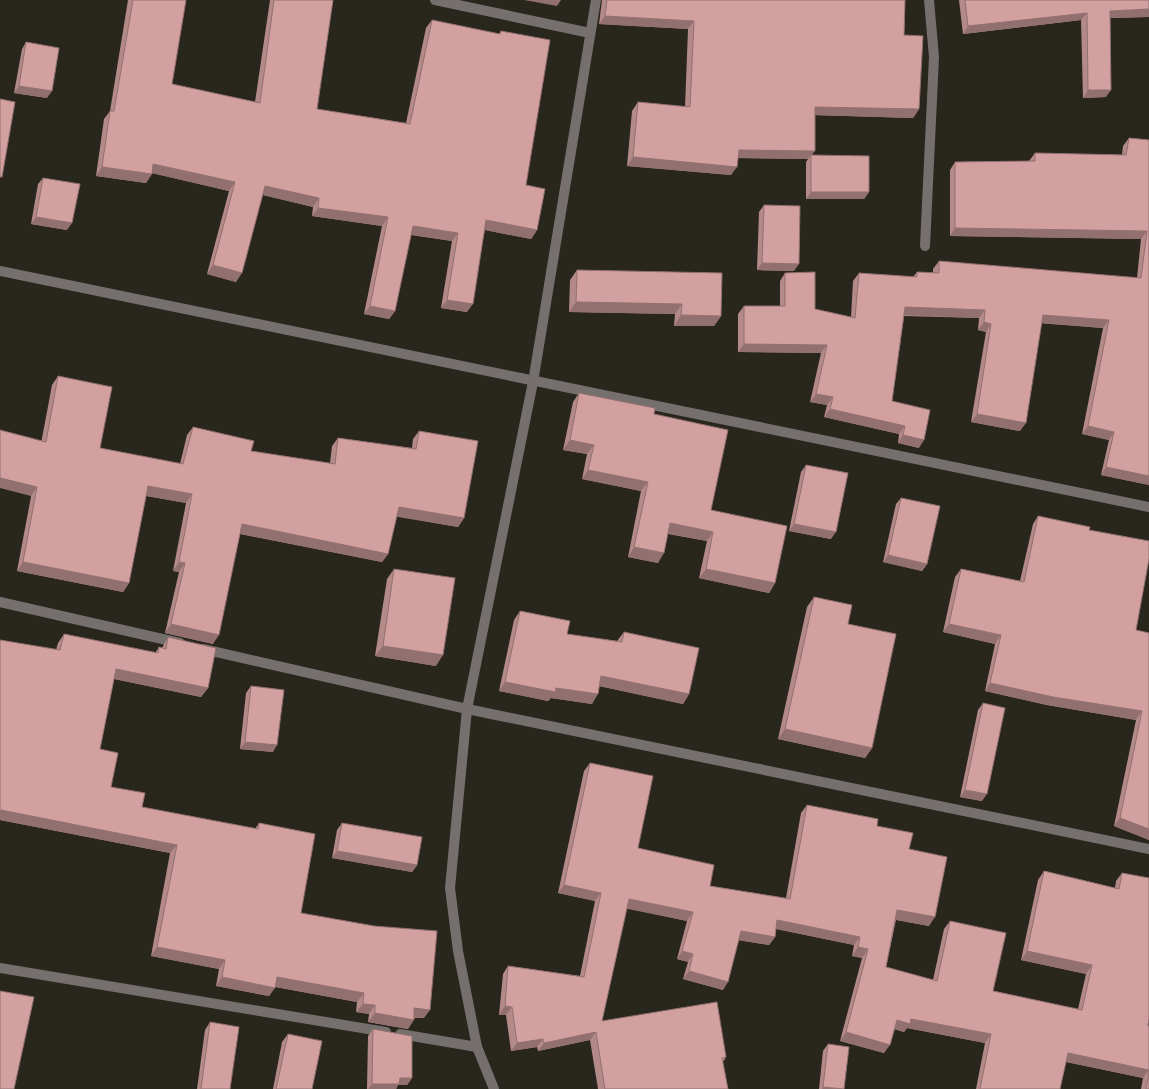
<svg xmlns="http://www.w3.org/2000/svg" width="1149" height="1089" font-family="'Nunito Sans',sans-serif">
  <rect width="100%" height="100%" fill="#28261d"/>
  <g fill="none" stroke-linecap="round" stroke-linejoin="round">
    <!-- street -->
    <g stroke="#75706e" stroke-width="10">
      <polyline points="435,0 590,33"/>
      <polyline points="925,246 934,57 929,0"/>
      <polyline points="0,271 1149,507"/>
      <polyline points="0,602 180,643"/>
      <polyline points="203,649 467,709 1149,849"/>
      <polyline points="0,968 386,1032"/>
      <polyline points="400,1034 477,1047"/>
      <polyline points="494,1089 477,1047 458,951 450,888 467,709 533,382 596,0"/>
    </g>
  </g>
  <!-- wall -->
  <g fill="#b48a89">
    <polygon points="128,0 186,0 172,84 255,102 270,0 333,0 317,109 406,123 426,28 432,20 499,34 501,31 526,185 537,230 531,239 485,230 467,312 441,308 452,241 411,235 395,311 389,319 364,314 382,226 312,216 313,207 263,195 236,282 207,274 229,191 152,173 146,183 96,176 104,119 110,111"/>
    <polygon points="602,0 905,0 904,35 919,109 913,118 815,115 812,155 869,192 864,199 806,199 806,162 808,159 738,158 731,175 627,166 632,111 638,102 685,107 688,29 599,24"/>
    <polygon points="959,0 1149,0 1149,17 1110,18 1106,97 1083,98 1081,20 963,34"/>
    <polygon points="26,42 47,98 14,93 22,49"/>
    <polygon points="1129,138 1149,140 1149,485 1101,475 1109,440 1082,434 1103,328 1041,323 1020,431 971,422 986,332 978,330 979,318 904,316 892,401 919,448 898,443 899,434 824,417 827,405 810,402 821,353 738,352 738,314 744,306 780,306 780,281 785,273 815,309 851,317 853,281 859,273 913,277 917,272 933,273 933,269 939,261 1137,278 1141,239 950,236 950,170 955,162 1029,161 1035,153 1122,155 1123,146"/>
    <polygon points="43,178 67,230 31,224 38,184"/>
    <polygon points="764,205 794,271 757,270 759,212"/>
    <polygon points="577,270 721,316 714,326 674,326 675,314 569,312 570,280"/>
    <polygon points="58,376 100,448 180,464 187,435 193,427 251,451 330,463 332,446 338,438 412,448 413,439 419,431 464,518 458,527 396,516 388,554 382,562 240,534 213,644 165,633 179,572 173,571 186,503 146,496 129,583 123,592 17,571 52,385"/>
    <polygon points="579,393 654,414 711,510 775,583 769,593 699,578 707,541 668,534 658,563 628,557 641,491 582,479 587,454 563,450 573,402"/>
    <polygon points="806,465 831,539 789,531 801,472"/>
    <polygon points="901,498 927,564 922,571 883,562 896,504"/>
    <polygon points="1038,516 1089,530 1136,630 1149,633 1149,840 1114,826 1136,720 1047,705 985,691 995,644 943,632 955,577 961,569 1020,581 1033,524"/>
    <polygon points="394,569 436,666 375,656 387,579"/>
    <polygon points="814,597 848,624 872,748 865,758 778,739 807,607"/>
    <polygon points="520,611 567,634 617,641 624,632 689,694 683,704 599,686 592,704 551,698 548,701 499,691 514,620"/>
    <polygon points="64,634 155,653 159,647 162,648 168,637 208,688 201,697 114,679 100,749 111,787 142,807 255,829 259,823 301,913 424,1018 414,1018 408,1029 368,1022 369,1014 356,1012 357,1002 275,987 269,996 216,986 219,969 151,956 170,853 0,820 56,650 58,643"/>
    <polygon points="251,686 273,752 240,749 246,693"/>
    <polygon points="983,703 982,801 960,797 978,710"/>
    <polygon points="590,763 638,848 710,886 786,898 801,813 807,805 877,826 909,849 929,926 896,920 886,967 933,980 944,929 950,921 993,991 1078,1009 1086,974 1021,960 1038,880 1044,871 1115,888 1116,881 1122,873 1148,1025 1149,1027 1149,1089 1141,1089 1143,1078 1066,1062 1060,1089 976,1089 985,1043 907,1028 904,1032 894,1029 884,1053 840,1041 862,958 852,956 854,945 776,929 775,937 769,945 739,940 723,990 683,979 688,962 677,959 687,921 627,908 602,1021 726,1057 723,1062 728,1089 598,1089 590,1040 538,1051 537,1047 511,1051 506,1015 499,1015 503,974 508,966 580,976 595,901 558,893 584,771"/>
    <polygon points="342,823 417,865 412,872 332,858 337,830"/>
    <polygon points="210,1022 230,1089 197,1089 205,1030"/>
    <polygon points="373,1029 412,1078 407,1085 398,1085 396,1089 367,1089 368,1036"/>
    <polygon points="288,1034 312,1089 273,1089 282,1042"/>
    <polygon points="828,1044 844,1089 819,1089 823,1051"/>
  </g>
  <!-- shaded-wall -->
  <g fill="#92706f">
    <polygon points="524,0 561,0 557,6"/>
    <polygon points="1149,9 1149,17 1105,18 1110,11"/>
    <polygon points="1087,13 1081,20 963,34 968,26"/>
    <polygon points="605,16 694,21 688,29 599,24"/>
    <polygon points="19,86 52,91 47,98 14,93"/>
    <polygon points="1088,90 1111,90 1106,97 1083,98"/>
    <polygon points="815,107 919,109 913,118 809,115"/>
    <polygon points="739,150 815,151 808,159 733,158"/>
    <polygon points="633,157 737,167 731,175 627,166"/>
    <polygon points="153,164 235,182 229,191 147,172"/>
    <polygon points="102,167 152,174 146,183 96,176"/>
    <polygon points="265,186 319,198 313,207 259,194"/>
    <polygon points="811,192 869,192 864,199 806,199"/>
    <polygon points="318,208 388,217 382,226 312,216"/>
    <polygon points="36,217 72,223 67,230 31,224"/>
    <polygon points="486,220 537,230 531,239 480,229"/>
    <polygon points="413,226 458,233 452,241 407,234"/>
    <polygon points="955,228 1147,231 1141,239 950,236"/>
    <polygon points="762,263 799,264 794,271 757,270"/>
    <polygon points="213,265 242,273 236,282 207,274"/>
    <polygon points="447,300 473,304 467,312 441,308"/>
    <polygon points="576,302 682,304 675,314 569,312"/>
    <polygon points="370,306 395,311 389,319 364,314"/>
    <polygon points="905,307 985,310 979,318 900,315"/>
    <polygon points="681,315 721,316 714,326 674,326"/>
    <polygon points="1043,315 1109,320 1103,328 1037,323"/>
    <polygon points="984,322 991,324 986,332 978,330"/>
    <polygon points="744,344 827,345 821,353 738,352"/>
    <polygon points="816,394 833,397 827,405 810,402"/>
    <polygon points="830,409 905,426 899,434 824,417"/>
    <polygon points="977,414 1026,423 1020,431 971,422"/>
    <polygon points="1088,426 1114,432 1109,440 1082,434"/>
    <polygon points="903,435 924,440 919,448 898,443"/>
    <polygon points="570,440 594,445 587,454 563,450"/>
    <polygon points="1106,467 1149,476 1149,485 1101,475"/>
    <polygon points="588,470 648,482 641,491 582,479"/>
    <polygon points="0,478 37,487 31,496 0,488"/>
    <polygon points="148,486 192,494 186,503 142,495"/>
    <polygon points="399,507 464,518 458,527 392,516"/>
    <polygon points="670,523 713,532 707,541 664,533"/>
    <polygon points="242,524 388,554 382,562 236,533"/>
    <polygon points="794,524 836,532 831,539 789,531"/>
    <polygon points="634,547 664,553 658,563 628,557"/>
    <polygon points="888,555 927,564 922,571 883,562"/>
    <polygon points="23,562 129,583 123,592 17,571"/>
    <polygon points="179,562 185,563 179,572 173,571"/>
    <polygon points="706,569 775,583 769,593 699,578"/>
    <polygon points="171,624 219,635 213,644 165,633"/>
    <polygon points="949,624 1001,635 995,644 943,632"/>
    <polygon points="383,646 443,655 436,666 375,656"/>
    <polygon points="116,669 208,688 201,697 110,678"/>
    <polygon points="601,676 689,694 683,704 594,685"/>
    <polygon points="505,682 556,688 598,694 592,704 551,698 548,701 499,691"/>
    <polygon points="990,683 1142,711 1136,720 1047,705 985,691"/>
    <polygon points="785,729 872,748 865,758 778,739"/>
    <polygon points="245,742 277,745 273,752 240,749"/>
    <polygon points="965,790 987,794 982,801 960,797"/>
    <polygon points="1,810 177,845 170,853 0,820 0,812"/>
    <polygon points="1120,818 1149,829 1149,840 1114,826"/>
    <polygon points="337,851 417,865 412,872 332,858"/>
    <polygon points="564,885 601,893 595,901 558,893"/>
    <polygon points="629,899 693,912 687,921 623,908"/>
    <polygon points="897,910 935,917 929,926 892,919"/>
    <polygon points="777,920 860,937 854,945 772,928"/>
    <polygon points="741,931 775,937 769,945 736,940"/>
    <polygon points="157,947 225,960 219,969 151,956"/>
    <polygon points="858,947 868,949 862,958 852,956"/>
    <polygon points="682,951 693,954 688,962 677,959"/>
    <polygon points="1027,951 1092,965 1086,974 1021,960"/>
    <polygon points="689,971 728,982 723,990 683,979"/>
    <polygon points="222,977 275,988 269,996 216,986"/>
    <polygon points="277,977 364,993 357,1002 271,986"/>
    <polygon points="363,1004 375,1005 369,1014 356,1012"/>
    <polygon points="505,1006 512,1007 506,1015 499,1015"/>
    <polygon points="414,1008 430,1010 424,1018 408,1017"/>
    <polygon points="375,1013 414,1020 408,1029 368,1022"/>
    <polygon points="911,1019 991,1034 985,1043 907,1028 904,1032 891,1028 897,1020"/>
    <polygon points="596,1032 590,1040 538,1051 544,1043"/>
    <polygon points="846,1032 890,1045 884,1053 840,1041"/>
    <polygon points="543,1039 537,1047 511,1051 517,1043"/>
    <polygon points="1068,1053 1149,1070 1143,1078 1062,1061"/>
    <polygon points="400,1078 412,1078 407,1085 398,1085 396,1089 368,1089 372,1084"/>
    <polygon points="823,1087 840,1089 822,1089"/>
  </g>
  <!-- building -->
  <g fill="#d1a09f" stroke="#92706f">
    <polygon points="133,0 186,0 172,84 260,103 274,0 333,0 317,109 410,124 432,20 500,34 501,31 550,40 526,185 545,189 537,230 486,220 473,304 447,300 458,233 413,226 395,311 370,306 388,217 318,208 319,198 265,186 242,273 213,265 235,182 153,164 152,174 102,167 110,111 114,111"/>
    <polygon points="607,0 905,0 904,35 923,36 919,109 815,107 815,151 739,150 737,167 633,157 638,102 690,107 694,21 605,16"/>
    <polygon points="965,0 1149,0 1149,9 1110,11 1111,90 1088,90 1087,13 968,26"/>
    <polygon points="26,42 59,48 52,91 19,86"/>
    <polygon points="0,99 15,102 2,177 0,177"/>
    <polygon points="1129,138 1149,140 1149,476 1106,467 1114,432 1088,426 1109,320 1043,315 1026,423 977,414 991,324 984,322 985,310 905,307 892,401 930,410 924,440 903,435 905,426 830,409 833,397 816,394 827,345 744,344 744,306 785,306 785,273 815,272 815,309 855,318 859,273 917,277 917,272 939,273 939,261 1141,278 1147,231 955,228 955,162 1035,161 1035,153 1126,155"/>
    <polygon points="811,155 869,156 869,192 811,192"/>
    <polygon points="43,178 80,184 72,223 36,217"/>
    <polygon points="764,205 800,206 799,264 762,263"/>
    <polygon points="577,270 722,273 721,316 681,315 682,304 576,302"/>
    <polygon points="58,376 112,387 100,448 183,464 193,427 254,441 251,451 335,464 338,438 416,449 419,431 478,441 464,518 399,507 388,554 242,524 219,635 171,624 185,563 179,562 192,494 148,486 129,583 23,562 37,487 0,478 0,430 46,442"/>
    <polygon points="579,393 655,408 654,414 728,430 711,510 787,526 775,583 706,569 713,532 670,523 664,553 634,547 648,482 588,470 594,445 570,440"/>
    <polygon points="806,465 848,473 836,532 794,524"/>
    <polygon points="901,498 940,506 927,564 888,555"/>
    <polygon points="1038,516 1090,527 1089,530 1149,541 1149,559 1136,630 1149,633 1149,829 1120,818 1142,711 1053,697 990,683 1001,635 949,624 961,569 1024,582"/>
    <polygon points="394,569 455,578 443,655 383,646"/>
    <polygon points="814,597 852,605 848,624 896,634 872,748 785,729"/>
    <polygon points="520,611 570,621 567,634 622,642 624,632 699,648 689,694 601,676 598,694 556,688 555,692 505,682"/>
    <polygon points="64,634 158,653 159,647 166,649 168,637 216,648 208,688 116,669 100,749 118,753 111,787 145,793 142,807 258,829 259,823 315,834 301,913 374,926 437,931 430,1010 414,1008 414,1020 375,1013 375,1005 363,1004 364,993 277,977 275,988 222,977 225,960 157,947 177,845 1,810 0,815 0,640 60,650"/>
    <polygon points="251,686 284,690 277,745 245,742"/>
    <polygon points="983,703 1005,708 987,794 965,790"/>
    <polygon points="590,763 653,776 638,848 714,865 710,886 790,899 807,805 878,819 877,826 913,833 909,849 947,857 935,917 897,910 886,967 937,981 950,921 1006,933 993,991 1082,1010 1092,965 1027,951 1044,871 1119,889 1122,873 1149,878 1149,1019 1148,1025 1149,1027 1149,1070 1068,1053 1060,1089 980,1089 991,1034 911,1019 910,1024 897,1020 890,1045 846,1032 868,949 858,947 860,937 777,920 775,937 741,931 728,982 689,971 693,954 682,951 693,912 629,899 602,1021 717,1002 726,1057 722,1058 728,1089 605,1089 596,1032 544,1043 543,1039 517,1043 512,1007 505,1006 508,966 584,977 601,893 564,885"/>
    <polygon points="342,823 422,837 417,865 337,851"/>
    <polygon points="0,991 34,997 14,1089 0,1089"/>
    <polygon points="210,1022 239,1027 230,1089 201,1089"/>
    <polygon points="373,1029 412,1036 412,1078 400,1078 399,1084 372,1084"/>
    <polygon points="288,1034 322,1041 312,1089 276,1089"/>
    <polygon points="828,1044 849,1047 844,1089 823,1087"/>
    <polygon points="1149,1071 1149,1089 1146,1089"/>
  </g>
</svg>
